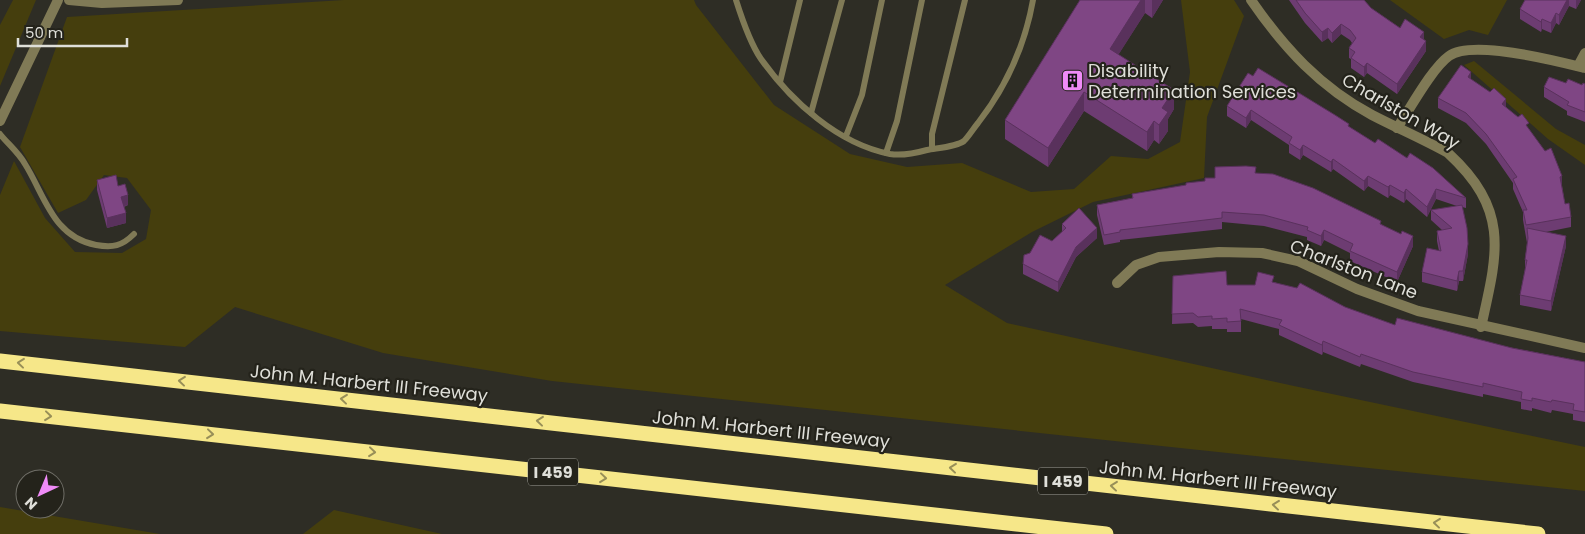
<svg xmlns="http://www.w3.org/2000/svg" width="1585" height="534" font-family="Poppins,sans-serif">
  <rect width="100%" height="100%" fill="#2e2d25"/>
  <!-- green -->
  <g fill="#453e0d">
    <polygon points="13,0 36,0 0,86 0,25"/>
    <polygon points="344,0 694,0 696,5 774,105 850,154 907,167 962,163 1031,192 1074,189 1111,156 1148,159 1180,142 1190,72 1181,0 1234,0 1244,16 1207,117 1204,178 1093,202 1032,232 945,285 1007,323 1294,386 1585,447 1585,491 552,381 383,353 235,307 185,347 0,331 0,195 14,161 45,218 75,252 122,253 146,239 151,210 127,178 104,175 86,200 58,213 20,147 67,17"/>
    <polygon points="1390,0 1507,0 1488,35 1469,30 1444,39"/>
    <polygon points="1474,61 1556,129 1585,145 1585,165 1548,139 1464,65"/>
    <polygon points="0,507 160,534 0,534"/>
    <polygon points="334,510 442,534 303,534"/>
  </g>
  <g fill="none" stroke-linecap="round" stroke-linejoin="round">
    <!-- service -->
    <g stroke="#807a56" stroke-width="6">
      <path d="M736 0C742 19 750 43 761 59 791 101 838 144 890 154 902 156 916 153 927 150 937 148 956 147 964 141 969 136 973 129 978 123 1006 87 1025 45 1033 0"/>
      <polyline points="780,82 800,0"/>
      <polyline points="811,113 842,0"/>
      <path d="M0 134C8 144 19 153 25 164 45 196 53 237 96 245 113 248 122 246 134 234"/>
      <polyline points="846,136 862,95 882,0"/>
      <polyline points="932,149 932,134 965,0"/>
      <polyline points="886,153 897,121 922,0"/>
    </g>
    <!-- minor -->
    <g stroke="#807a56" stroke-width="10">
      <polyline points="69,0 102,3 178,0"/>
      <path d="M1251 0C1284 48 1320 87 1372 115 1397 128 1423 139 1448 153 1510 210 1498 252 1481 327"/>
      <polyline points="1578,66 1585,53"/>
      <path d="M1397 128C1410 109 1432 68 1449 56 1472 39 1557 61 1585 68"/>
      <polyline points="1117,283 1136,265 1159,257 1219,252 1262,253 1298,261 1357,289 1418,311 1585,348"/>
    </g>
    <!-- tertiary -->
    <polyline stroke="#807a56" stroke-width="10" points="0,121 58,0"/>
    <!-- motorway -->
    <g stroke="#f6e789" stroke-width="15">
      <polyline points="0,361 1538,534"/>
      <polyline points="0,411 1106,534"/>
    </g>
  </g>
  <!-- wall -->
  <g fill="#6d3c72">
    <polygon points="1080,0 1163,0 1152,18 1145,13 1118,55 1174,109 1168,119 1168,131 1159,144 1154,140 1147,151 1084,111 1048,167 1005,139 1005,120"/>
    <polygon points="1289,0 1364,0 1371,8 1400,28 1424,39 1426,51 1397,94 1367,73 1364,77 1351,68 1351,59 1349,58 1349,48 1352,43 1350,40 1341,34 1332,43 1328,38 1322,42 1305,23"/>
    <polygon points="1525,0 1581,0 1576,9 1569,6 1559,25 1556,23 1551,33 1542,29 1541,32 1520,19 1520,9"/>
    <polygon points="1471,80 1506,107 1529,129 1562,186 1565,204 1571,217 1571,227 1546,232 1566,246 1551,311 1520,305 1520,295 1525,270 1525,260 1527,243 1523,220 1523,212 1513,189 1513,183 1486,144 1466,123 1438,108 1438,98"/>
    <polygon points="1566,83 1582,85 1585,84 1585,122 1567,115 1567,111 1544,97 1544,87"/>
    <polygon points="1227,106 1349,127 1466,198 1466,208 1462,207 1468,254 1463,281 1459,281 1457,291 1422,282 1422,272 1439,251 1437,241 1437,231 1442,230 1431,220 1431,210 1457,206 1436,199 1427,217 1406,199 1404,203 1390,195 1388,198 1368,186 1364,191 1333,169 1331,172 1303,155 1300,160 1289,153 1289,145 1251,120 1246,128 1227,116"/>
    <polygon points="1256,173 1381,224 1413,246 1397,282 1350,261 1350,253 1324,240 1321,246 1307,240 1307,237 1264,226 1222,222 1222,229 1120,240 1120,242 1104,245 1097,215 1097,205 1132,198 1132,194 1186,185 1205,181 1215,178"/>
    <polygon points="97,180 118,186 128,205 124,207 126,223 107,228 97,190"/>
    <polygon points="1062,224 1097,238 1076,257 1058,292 1023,274 1023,264 1030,253 1052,241 1062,232"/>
    <polygon points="1173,276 1227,285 1255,285 1274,282 1395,325 1585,362 1585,422 1573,420 1573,414 1552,410 1551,413 1532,408 1532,411 1521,409 1521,402 1483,394 1483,397 1413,382 1361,364 1360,367 1323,352 1322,355 1279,335 1279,329 1241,319 1241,332 1227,332 1227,329 1212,329 1212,326 1198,327 1193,323 1172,324"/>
  </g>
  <!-- shaded-wall -->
  <g fill="#59315c">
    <polygon points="1141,0 1145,0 1145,13 1110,68 1110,49"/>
    <polygon points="1152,0 1163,0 1152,18"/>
    <polygon points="1567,0 1569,0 1569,6 1559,25 1559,15"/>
    <polygon points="1576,0 1581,0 1576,9"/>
    <polygon points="1556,13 1556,23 1551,33 1551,23"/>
    <polygon points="1542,19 1542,29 1541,32 1541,22"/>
    <polygon points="1341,24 1341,34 1332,43 1332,33"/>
    <polygon points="1328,28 1328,38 1322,42 1322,32"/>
    <polygon points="1424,32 1424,42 1420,37"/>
    <polygon points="1426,41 1426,51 1397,94 1397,84"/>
    <polygon points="1367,63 1367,73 1364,77 1364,67"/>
    <polygon points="1471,72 1471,83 1468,77"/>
    <polygon points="1174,90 1174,109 1168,119 1168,131 1159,144 1159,125 1162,108"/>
    <polygon points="1084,92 1084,111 1048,167 1048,148"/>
    <polygon points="1506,99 1506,109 1502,104"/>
    <polygon points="1251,110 1251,120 1246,128 1246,118"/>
    <polygon points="1154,121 1154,140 1147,151 1147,132"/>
    <polygon points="1303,145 1303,155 1300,160 1300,150"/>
    <polygon points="1333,159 1333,169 1331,172 1331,162"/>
    <polygon points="1368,176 1368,186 1364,191 1364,181"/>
    <polygon points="1562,176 1562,186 1560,187 1560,177"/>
    <polygon points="1390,185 1390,195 1388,198 1388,187"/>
    <polygon points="1406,189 1406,199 1404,203 1404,193"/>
    <polygon points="1436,189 1436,199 1427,217 1427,207"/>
    <polygon points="128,195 128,205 121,207 121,197"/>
    <polygon points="126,213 126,223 107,228 107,218"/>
    <polygon points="1097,228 1097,238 1076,257 1058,292 1058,282 1076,247"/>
    <polygon points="1324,230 1324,240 1321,246 1321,236"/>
    <polygon points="1413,236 1413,246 1397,282 1397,272"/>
    <polygon points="1566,236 1566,246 1551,311 1551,301"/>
    <polygon points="1468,244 1468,254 1463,281 1463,271"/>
    <polygon points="1459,271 1459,281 1457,291 1457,281"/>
    <polygon points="1323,341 1323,352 1322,355 1322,345"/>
  </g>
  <!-- building -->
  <g fill="#7f4684" stroke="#59315c">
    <polygon points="1080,0 1141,0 1110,49 1174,90 1162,108 1168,112 1159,125 1154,121 1147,132 1084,92 1048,148 1005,120"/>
    <polygon points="1296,0 1364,0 1371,8 1400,28 1405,19 1424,32 1420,37 1426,41 1397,84 1367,63 1364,67 1351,58 1355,52 1349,48 1356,38 1350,30 1341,24 1332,33 1328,28 1322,32 1305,13"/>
    <polygon points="1525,0 1567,0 1559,15 1556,13 1551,23 1542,19 1541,22 1520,9"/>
    <polygon points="1461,65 1471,72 1468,77 1490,92 1494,88 1506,99 1502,104 1518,117 1522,114 1529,123 1526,125 1545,151 1551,148 1562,176 1560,177 1565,204 1569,203 1571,217 1526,225 1523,210 1527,210 1513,179 1517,177 1486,134 1466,113 1438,98"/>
    <polygon points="1258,68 1335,115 1349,124 1348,126 1375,143 1378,139 1407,158 1410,153 1433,168 1466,198 1436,189 1427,207 1406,189 1404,193 1390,185 1388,187 1368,176 1364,181 1333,159 1331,162 1303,145 1300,150 1289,143 1292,137 1251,110 1246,118 1227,106 1248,73 1253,76"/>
    <polygon points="1549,77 1566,83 1568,79 1582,85 1583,83 1585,84 1585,112 1567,105 1569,102 1544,87"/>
    <polygon points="1246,166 1256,167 1255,173 1273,174 1313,188 1381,221 1380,224 1401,234 1402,231 1413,236 1397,272 1350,251 1353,244 1324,230 1321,236 1307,230 1308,227 1264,215 1222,212 1222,218 1120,230 1120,232 1104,235 1097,205 1133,198 1132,194 1186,185 1186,183 1205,181 1205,178 1215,178 1215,167"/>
    <polygon points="116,175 118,186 125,184 128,195 121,197 126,213 107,218 97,180"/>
    <polygon points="1462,205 1467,228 1468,244 1463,271 1459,271 1457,281 1422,272 1427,248 1441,251 1437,231 1452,228 1431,210"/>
    <polygon points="1079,208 1097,228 1076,247 1058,282 1023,264 1024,255 1030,253 1040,235 1052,241 1066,228 1062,224"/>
    <polygon points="1527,228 1566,236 1551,301 1520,295 1527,260 1525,260 1528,238"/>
    <polygon points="1226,271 1227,285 1255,285 1258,272 1274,276 1272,282 1297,288 1300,283 1345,307 1395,325 1397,318 1512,348 1585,362 1585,412 1573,410 1574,404 1552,400 1551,402 1532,398 1532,401 1521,399 1522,392 1483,383 1483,387 1413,372 1361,354 1360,357 1323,341 1322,345 1279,325 1282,320 1240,309 1241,321 1227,322 1227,318 1212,319 1212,316 1198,317 1193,313 1172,314 1173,276"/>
  </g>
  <!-- one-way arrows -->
  <defs><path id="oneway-chevron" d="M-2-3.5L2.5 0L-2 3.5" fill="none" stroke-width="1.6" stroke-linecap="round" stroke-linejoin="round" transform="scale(1.25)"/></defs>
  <g stroke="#988f58">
    <use href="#oneway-chevron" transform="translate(21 363) rotate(-174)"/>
    <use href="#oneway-chevron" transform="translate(182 381) rotate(-174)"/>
    <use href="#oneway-chevron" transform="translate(344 399) rotate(-174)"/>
    <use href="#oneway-chevron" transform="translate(48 416) rotate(6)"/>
    <use href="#oneway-chevron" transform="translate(540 421) rotate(-174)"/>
    <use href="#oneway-chevron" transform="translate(210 434) rotate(6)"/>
    <use href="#oneway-chevron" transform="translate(372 452) rotate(6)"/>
    <use href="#oneway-chevron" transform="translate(953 468) rotate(-174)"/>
    <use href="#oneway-chevron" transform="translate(603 478) rotate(6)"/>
    <use href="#oneway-chevron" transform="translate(1114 486) rotate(-174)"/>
    <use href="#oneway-chevron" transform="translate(1276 505) rotate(-174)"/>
    <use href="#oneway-chevron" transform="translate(1437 523) rotate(-174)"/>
  </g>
  <!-- icons -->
  <defs>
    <symbol id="building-square" viewBox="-11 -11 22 22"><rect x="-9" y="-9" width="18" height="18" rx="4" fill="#ef8bf7" stroke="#24231b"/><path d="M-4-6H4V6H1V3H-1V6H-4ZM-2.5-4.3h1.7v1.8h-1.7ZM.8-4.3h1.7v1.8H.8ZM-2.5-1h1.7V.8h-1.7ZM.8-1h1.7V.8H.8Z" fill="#111"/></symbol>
  </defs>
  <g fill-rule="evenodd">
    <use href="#building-square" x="1060" y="68" width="25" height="25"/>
  </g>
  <g text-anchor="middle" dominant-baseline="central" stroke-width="4.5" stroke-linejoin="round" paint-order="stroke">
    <!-- shield labels -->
    <g fill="#24231b" stroke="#a7a7a0" stroke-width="1">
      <rect x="528" y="458.5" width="50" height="27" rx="4"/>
      <rect x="1038" y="467.5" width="50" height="27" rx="4"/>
    </g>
    <g font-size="16" font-weight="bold" fill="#dfdfd9">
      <text x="553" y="472">I 459</text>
      <text x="1063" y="481">I 459</text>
    </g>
    <!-- poi labels -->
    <g font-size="18" fill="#dfdfd9" stroke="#24231b" text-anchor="start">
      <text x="1088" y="70">Disability<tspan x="1088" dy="21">Determination Services</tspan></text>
    </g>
    <!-- street labels -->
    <g font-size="18" fill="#dfdfd9" stroke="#24231b">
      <text transform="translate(1401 111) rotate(30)">Charlston Way</text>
      <text transform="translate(1354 269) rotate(21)">Charlston Lane</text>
      <text transform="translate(369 383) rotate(6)">John M. Harbert III Freeway</text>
      <text transform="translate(771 429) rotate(6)">John M. Harbert III Freeway</text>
      <text transform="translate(1218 479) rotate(6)">John M. Harbert III Freeway</text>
    </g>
  </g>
  <!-- north arrow -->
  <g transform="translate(40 494) rotate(224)"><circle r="24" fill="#24231b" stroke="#6f6e67"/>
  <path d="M0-4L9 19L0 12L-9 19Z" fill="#ef8bf7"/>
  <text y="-8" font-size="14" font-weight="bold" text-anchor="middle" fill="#dfdfd9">N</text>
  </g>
  <!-- scale -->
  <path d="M18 38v8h109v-8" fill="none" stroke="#dfdfd9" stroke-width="2.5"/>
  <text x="25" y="38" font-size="15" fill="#dfdfd9" stroke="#24231b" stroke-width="4" paint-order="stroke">50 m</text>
</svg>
